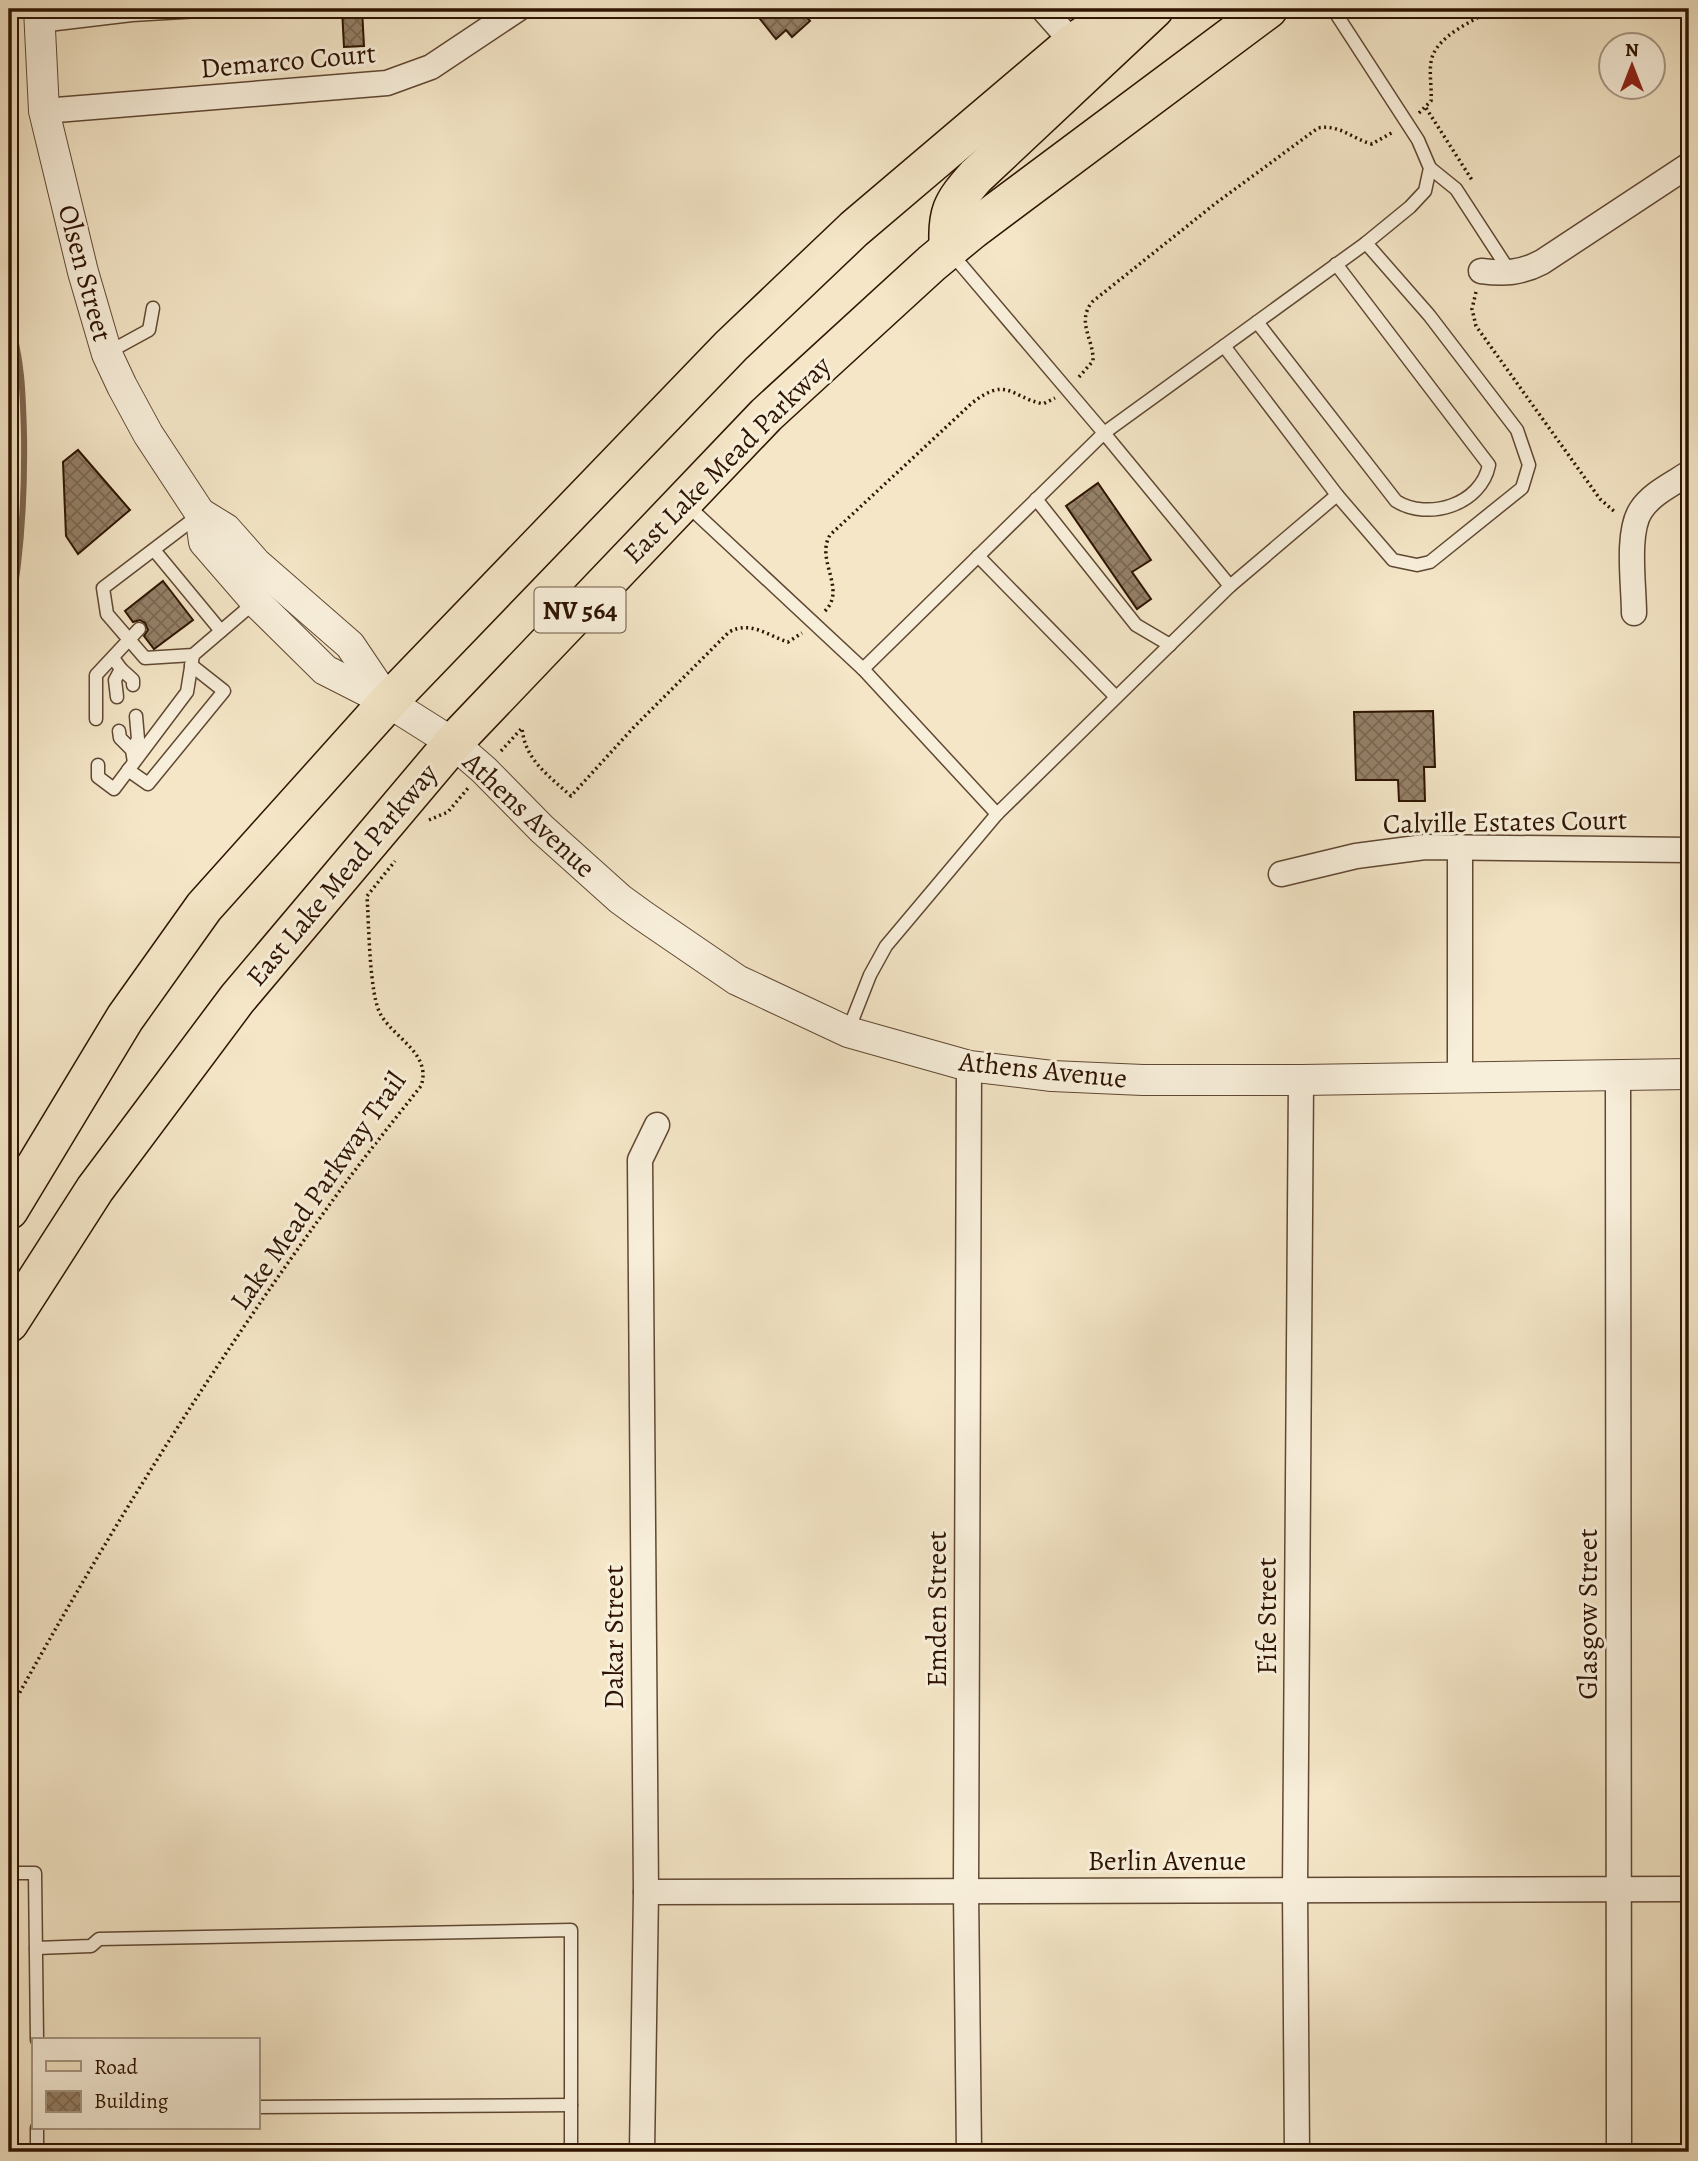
<svg xmlns="http://www.w3.org/2000/svg" width="1698" height="2161" font-family="Alegreya,serif">
  <defs>
    <pattern id="building-cross-hatch" width="8" height="8" patternUnits="userSpaceOnUse" patternTransform="scale(1.75)"><rect width="8" height="8" fill="#958168"/><path d="M0 0l8 8M0 8l8-8" fill="none" stroke="#7a6853"/></pattern>
  </defs>
  <rect width="100%" height="100%" fill="#f4e6c7"/>
  <filter id="stains"><feTurbulence type="fractalNoise" baseFrequency=".00286" numOctaves="4"/><feColorMatrix values="0 0 0 0 .2 0 0 0 0 .09 0 0 0 0 .02 0 0 0 .5 -.17"/></filter>
  <radialGradient id="worn" r=".72"><stop offset=".6" stop-color="#630" stop-opacity="0"/><stop offset="1" stop-color="#630" stop-opacity=".3"/></radialGradient>
  <g fill="none" stroke-linecap="round" stroke-linejoin="round">
    <!-- stream -->
    <path stroke="#7d6750" stroke-width="6" d="M9 318C22 356 23 395 24 435 25 498 21 561 9 623"/>
  </g>
  <!-- building -->
  <g fill="url(#building-cross-hatch)" stroke="#2e1402" stroke-width="2">
    <polygon points="342,9 362,9 364,46 344,47"/>
    <polygon points="752,9 800,9 810,21 792,37 786,30 776,39"/>
    <polygon points="78,450 130,510 78,554 66,536 63,462"/>
    <polygon points="1098,483 1151,560 1132,572 1151,599 1137,609 1066,506"/>
    <polygon points="163,581 193,620 154,649 144,636 148,630 145,623 140,620 133,622 125,611"/>
    <polygon points="1433,711 1435,767 1424,767 1425,801 1399,801 1398,780 1356,780 1354,712"/>
  </g>
  <g fill="none" stroke-linecap="round" stroke-linejoin="round">
    <defs>
      <g id="service">
        <polyline points="40,26 132,15 233,9"/>
        <polyline points="1430,168 1456,189 1510,272"/>
        <polyline points="951,253 1104,433 1366,243"/>
        <path d="M1257 322 1396 501C1428 521 1481 505 1489 465L1336 264"/>
        <polyline points="1224,346 1337,495"/>
        <polyline points="107,353 149,330 153,308"/>
        <polyline points="1036,499 1136,625 1170,645"/>
        <polyline points="686,504 863,669 997,814"/>
        <polyline points="199,515 103,588 107,614 145,658 193,655 255,602"/>
        <polyline points="154,550 221,631"/>
        <polyline points="978,556 1116,697"/>
        <polyline points="113,658 121,669 115,680 117,697"/>
        <polyline points="121,669 133,680 133,685"/>
        <polyline points="863,669 1104,433 1230,586"/>
        <polyline points="96,719 96,675 139,629"/>
        <polyline points="119,731 120,738 132,750"/>
        <polyline points="134,762 132,750 138,739 136,716"/>
        <polyline points="98,765 98,777 114,789 187,692 193,655"/>
        <polyline points="128,770 148,784 224,691 191,665"/>
        <polyline points="848,1031 870,975 886,946 997,814 1230,586 1337,495 1393,560 1417,565 1430,562 1522,488 1529,465 1517,430 1429,315 1366,243 1410,207 1425,191 1430,168 1418,140 1333,9"/>
        <polyline points="9,1873 35,1873 37,2040"/>
        <polyline points="36,1948 91,1946 99,1939 571,1930 571,2152"/>
        <polyline points="257,2107 571,2105"/>
        <polyline points="37,2152 37,2128"/>
      </g>
      <g id="minor">
        <polyline points="1043,9 1073,43"/>
        <polyline points="44,111 387,83 431,67 518,9"/>
        <path d="M1481 271C1505 274 1521 273 1542 262L1689 165"/>
        <path d="M1634 613C1634 586 1626 532 1641 510 1652 493 1673 484 1689 473"/>
        <polyline points="1281,874 1356,856 1425,847 1689,850"/>
        <polyline points="1618,1075 1619,2152"/>
        <polyline points="1460,1079 1460,847"/>
        <polyline points="646,1892 1689,1889"/>
        <polyline points="642,2152 646,1892 640,1160 657,1125"/>
        <polyline points="969,2152 966,1891 969,1066"/>
        <polyline points="1297,2152 1295,1890 1301,1080"/>
      </g>
      <g id="tertiary">
        <polyline points="39,9 44,111 83,272 107,354 122,386 148,434 200,513 226,529 256,563 350,645 387,700"/>
        <polyline points="200,513 204,542 256,602 325,670 388,702 453,743 484,770 542,829 620,899 642,915 737,980 848,1032 969,1066 1052,1076 1143,1080 1301,1080 1689,1074"/>
      </g>
      <g id="primary">
        <path d="M949 250C946 213 952 203 976 176L1154 9"/>
        <polyline points="9,1210 125,1018 204,907 388,702 731,346 854,229 1073,43 1124,9"/>
        <polyline points="9,1323 95,1189 237,999 453,743 766,415 932,263 972,230 1268,9"/>
      </g>
    </defs>
    <!-- service casing -->
    <use href="#service" stroke="#604833" stroke-width="15"/>
    <!-- minor casing -->
    <use href="#minor" stroke="#604833" stroke-width="27"/>
    <!-- tertiary casing -->
    <use href="#tertiary" stroke="#604833" stroke-width="32"/>
    <!-- primary casing -->
    <use href="#primary" stroke="#2e1402" stroke-width="41"/>
    <!-- path -->
    <g stroke="#2e1402" stroke-width="3.5" stroke-dasharray="2 3.5" stroke-linecap="butt">
      <polyline points="1426,108 1472,180"/>
      <path d="M1419 113 1431 101C1432 88 1429 75 1431 62 1435 36 1472 22 1493 9"/>
      <polyline points="1476,292 1472,309 1476,326 1600,499 1616,513"/>
      <path d="M1079 377 1093 361C1094 339 1076 323 1092 302L1216 203 1318 128C1340 124 1352 139 1372 144L1393 132"/>
      <path d="M825 611C847 589 815 560 830 535L972 403C1007 376 1009 396 1043 404L1055 398"/>
      <path d="M501 751 522 728C525 760 548 775 571 796L634 727 729 632C751 620 768 636 788 642L802 633"/>
      <polyline points="429,820 448,812 468,788"/>
      <path d="M9 1712C106 1535 214 1363 333 1200 361 1161 391 1124 421 1086 432 1054 395 1039 381 1015 369 996 369 922 367 896L395 861"/>
    </g>
    <!-- service -->
    <use href="#service" stroke="#f8efdb" stroke-width="12"/>
    <!-- minor -->
    <use href="#minor" stroke="#f8efdb" stroke-width="24"/>
    <!-- tertiary -->
    <use href="#tertiary" stroke="#f8efdb" stroke-width="30"/>
    <!-- primary -->
    <use href="#primary" stroke="#f4e6c7" stroke-width="38"/>
  </g>
  <g text-anchor="middle" dominant-baseline="central" stroke-width="6" stroke-linejoin="round" paint-order="stroke">
    <!-- shield labels -->
    <rect fill="#f8efdb" stroke="#6b5643" stroke-width="2" x="534.5" y="587.5" width="91" height="45" rx="5"/>
    <g font-size="26" font-weight="bold" fill="#2e1402">
      <text x="580" y="610">NV 564</text>
    </g>
    <!-- street labels -->
    <g font-size="28" fill="#2e1402" stroke="#f8efdb">
      <text transform="translate(288 61) rotate(-5)">Demarco Court</text>
      <text transform="translate(85 273) rotate(75)">Olsen Street</text>
      <text transform="translate(727 460) rotate(-45)">East Lake Mead Parkway</text>
      <text transform="translate(529 815) rotate(43)">Athens Avenue</text>
      <text transform="translate(1505 822) rotate(-1)">Calville Estates Court</text>
      <text transform="translate(342 875) rotate(-50)">East Lake Mead Parkway</text>
      <text transform="translate(1043 1070) rotate(6)">Athens Avenue</text>
      <text transform="translate(318 1191) rotate(-55)">Lake Mead Parkway Trail</text>
      <text transform="translate(937 1609) rotate(-90)">Emden Street</text>
      <text transform="translate(1588 1614) rotate(-90)">Glasgow Street</text>
      <text transform="translate(1267 1616) rotate(-90)">Fife Street</text>
      <text transform="translate(614 1637) rotate(-90)">Dakar Street</text>
      <text x="1167" y="1861">Berlin Avenue</text>
    </g>
  </g>
  <!-- margin -->
  <rect width="1698" height="2161" fill="none" stroke="#f4e6c7" stroke-width="35"/>
  <rect x="10" y="10" width="1677" height="2140" fill="none" stroke="#2e1402" stroke-width="3.5"/>
  <rect x="18" y="18" width="1663" height="2126" fill="none" stroke="#2e1402" stroke-width="2"/>
  <!-- legend -->
  <rect x="32" y="2038" width="228" height="91" fill="#f8efdb" stroke="#a79784" stroke-width="2"/>
  <rect x="46" y="2061" width="35" height="10" fill="#f4e6c7" stroke="#a79784" stroke-width="2"/>
  <text x="94" y="2074" font-size="21" fill="#2e1402">Road</text>
  <rect x="46" y="2091" width="35" height="21" fill="url(#building-cross-hatch)" stroke="#a79784" stroke-width="2"/>
  <text x="94" y="2108" font-size="21" fill="#2e1402">Building</text>
  <!-- north arrow -->
  <g transform="translate(1632 66)"><circle r="33" fill="#f8efdb" stroke="#a79784" stroke-width="2"/>
  <path d="M0-5L12 26L0 18L-12 26Z" fill="#8f2418"/>
  <text y="-10" font-size="19" font-weight="bold" text-anchor="middle" fill="#2e1402">N</text>
  </g>
  <rect width="100%" height="100%" filter="url(#stains)"/>
  <rect width="100%" height="100%" fill="url(#worn)"/>
</svg>
